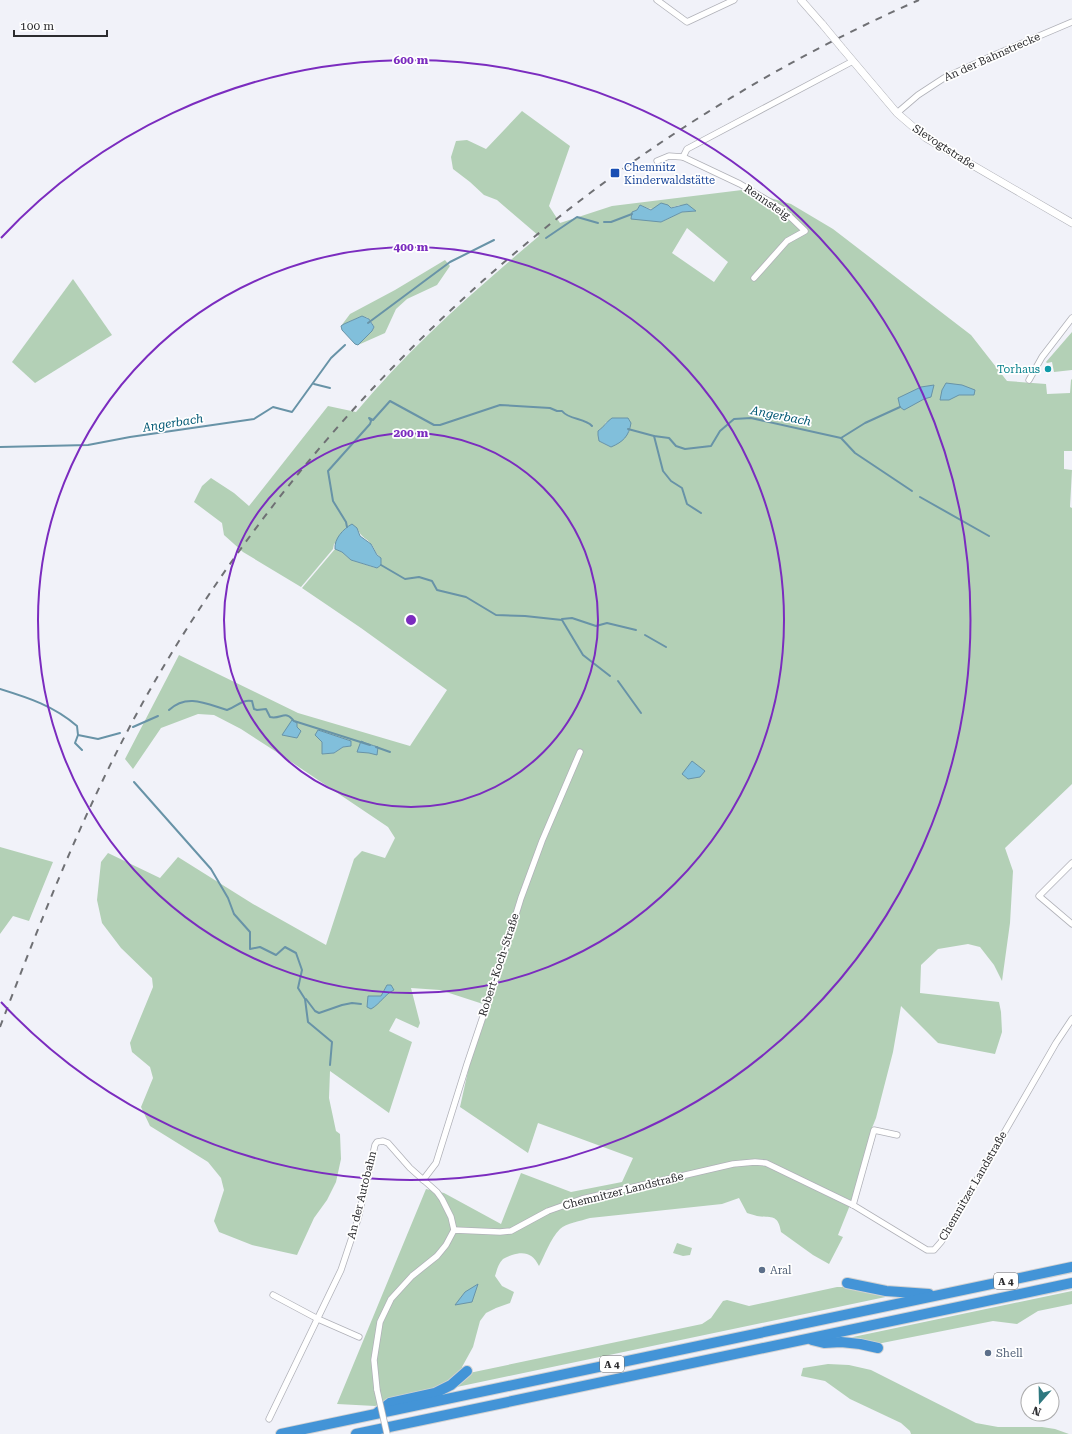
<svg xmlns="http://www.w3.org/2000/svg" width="1072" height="1434" font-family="'Roboto Serif',serif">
  <rect width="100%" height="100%" fill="#f1f2f9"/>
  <!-- green -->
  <g fill="#b3d0b6" fill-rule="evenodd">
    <path d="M522 111 570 146 549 206 560 223 612 206 742 190 791 204 833 229 971 335 1007 381 1046 384 1047 394 1070 393 1071 380 1072 379V451H1064V469L1072 470 1070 507 1072 508V784L1005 848 1013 871 1010 923 1002 981 994 965 980 947 968 944 938 949 921 965 920 993 999 1002 1001 1012 1002 1032 995 1054 938 1043 901 1006 893 1052 876 1118 872 1128 852 1200 838 1235 843 1237 829 1264 813 1255 781 1232C778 1214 772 1218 757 1216 754 1215 750 1214 747 1213L739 1198 722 1204 590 1218C581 1221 566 1223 560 1229 550 1239 545 1255 539 1266 533 1254 525 1251 512 1255 509 1256 506 1257 503 1259 498 1264 497 1270 495 1276L502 1286 514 1292 510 1303 496 1308 486 1313 480 1321 473 1347 462 1367 464 1372 434 1391 375 1406 337 1404 426 1189 444 1193 501 1224 521 1173 571 1192 622 1182 633 1158 538 1123 528 1153 460 1107 483 1004 440 990 411 988 420 1023 418 1028 396 1018 389 1031 412 1042 389 1113 330 1071 329 1098 336 1131 340 1134 341 1159 336 1182 327 1200 314 1218 297 1255 252 1245 219 1232 214 1221 224 1190 221 1178 208 1162 150 1126 141 1107 153 1078 150 1067 132 1052 130 1043 153 987 152 978 121 948 102 923 97 900 101 862 108 853 160 878 178 857 253 904 326 945 354 859 362 851 385 858 395 838 388 827 275 751 241 729 214 715 198 714 161 728 133 769 125 759 179 655 298 713 410 746 447 690 361 628 302 588 335 549 342 552 351 560 376 568 381 565V558C376 554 375 550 372 545 366 537 362 539 357 528L334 544 333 549 301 587 243 552 224 535 222 523 194 502 202 486 211 478 234 493 249 506 328 406 356 412C410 347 475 290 539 236L497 200 484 195 470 182 453 169 451 157 456 141 467 140 486 149ZM640 205C655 212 664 210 680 205L695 211 682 212 661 222 632 212 637 210ZM687 228 728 262 714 282 672 253ZM606 422 630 429 626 435 611 447 599 441 598 431 604 427ZM318 730 351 741V746L343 747 334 753 323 754 322 742Z"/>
    <path d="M445 260 450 266 437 285 407 299 396 309 385 333 358 345 372 331 374 327C369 315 364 315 353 320 349 322 345 323 341 326L350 314 395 290Z"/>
    <polygon points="73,279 112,335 35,383 12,362"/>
    <polygon points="1072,332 1072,370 1054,372 1052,362 1047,363 1046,362"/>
    <polygon points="0,847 53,862 29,921 13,916 0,934"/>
    <polygon points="677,1243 692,1248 690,1255 683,1256 673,1253"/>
    <polygon points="837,1287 848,1287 895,1295 452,1388 468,1373 474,1372 702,1324 711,1318 723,1301 727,1300 749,1306"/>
    <polygon points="1072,1291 1072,1304 1038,1311 1017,1324 993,1321 882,1343 875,1343 852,1338 853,1337"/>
    <polygon points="828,1364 849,1365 871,1370 976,1423 998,1427 1042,1427 1055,1429 1069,1434 911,1434 910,1431 901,1423 850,1399 825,1381 801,1376 803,1368"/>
  </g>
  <!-- water -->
  <g fill="#81bfdb" stroke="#6893a7">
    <polygon points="661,203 668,205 671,208 687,204 696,211 682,212 661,222 631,219 632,212 637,210 640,205 651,210"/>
    <polygon points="362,316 369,319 374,327 372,331 358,345 355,344 342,330 341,326 344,324"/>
    <polygon points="946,383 962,385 975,390 974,395 959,395 949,400 940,400 942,390"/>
    <polygon points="934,385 931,397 924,399 904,410 900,407 898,398 921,387"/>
    <path d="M612 418H628L631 423C629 436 623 442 611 447L599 441 598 435V431C604 427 606 422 612 418Z"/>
    <path d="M352 524 357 528 360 536 371 544 377 555 381 558V565L377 568 351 560 342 552 335 549C334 539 343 529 352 524Z"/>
    <polygon points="292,720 297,723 297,727 301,731 297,738 282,735"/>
    <polygon points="318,730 351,741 351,746 343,747 334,753 322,754 322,742 315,735"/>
    <path d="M361 741C367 744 372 745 378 747L377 755 369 753 357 752Z"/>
    <polygon points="692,761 705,771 700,777 688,779 682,774"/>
    <path d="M387 985H391L394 990C385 994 380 1004 371 1009L367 1007 368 996H381Z"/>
    <polygon points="478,1284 472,1302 455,1305 465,1292"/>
  </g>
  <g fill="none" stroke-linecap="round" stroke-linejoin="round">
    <!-- stream -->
    <g stroke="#6893a7" stroke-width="2">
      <polyline points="604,222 611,222 632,214"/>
      <polyline points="546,238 577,217 598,223"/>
      <polyline points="368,323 450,262 494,240"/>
      <polyline points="314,384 330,388"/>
      <polyline points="628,429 654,436 669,438 676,446 685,449 711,446 720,431 734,419 751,418 841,438 865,423 900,407"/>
      <polyline points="654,436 663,471 671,481 682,488 687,504 701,513"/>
      <polyline points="841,438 855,453 912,491"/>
      <polyline points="0,447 88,445 130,437 254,419 273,407 292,412 331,358 345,345"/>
      <polyline points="920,497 989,536"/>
      <path d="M347 527 346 522 333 501 328 471 370 424 371 421 369 418 373 420 390 401 434 425H440L500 405 550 408 557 411H562C569 420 585 418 592 426"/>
      <polyline points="381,565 405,579 419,577 432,581 437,590 466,597 496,615 525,616 562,620 583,655 610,676"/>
      <polyline points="562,619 572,618 596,626 607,623 636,630"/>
      <polyline points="645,635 666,647"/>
      <polyline points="618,681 641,713"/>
      <path d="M0 689C29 698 54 706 77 726L78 735 75 743 82 750"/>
      <path d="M169 710C187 693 207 704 227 710 236 707 242 699 252 701L254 709 257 710 266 709 270 717C281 720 285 709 294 721L370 745"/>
      <polyline points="133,727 158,716"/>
      <polyline points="78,735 98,739 120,733"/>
      <polyline points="376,747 390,752"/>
      <polyline points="134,782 211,869 228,898 234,914 250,932 250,949 260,947 276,955 285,947 296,953 302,970 298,988 305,999 308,1022 332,1042 330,1065"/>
      <polyline points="306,999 315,1011 319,1013 342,1005 352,1003 361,1004"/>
    </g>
    <defs>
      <g id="minor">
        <polyline points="657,0 687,22 734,0"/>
        <polyline points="897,113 918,95 944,78 992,56 1072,22"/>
        <polyline points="657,161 669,156 683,157"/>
        <polyline points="754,278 787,241 805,231 782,209 740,184 683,157 687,149 853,61"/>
        <polyline points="1029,380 1042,357 1072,318"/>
        <polyline points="1072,863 1039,896 1072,924"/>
        <polyline points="423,1180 436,1163 467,1064 500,966 521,898 542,841 580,752"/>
        <polyline points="853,1205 874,1130 897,1135"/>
        <polyline points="273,1295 318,1319 359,1337"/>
        <polyline points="377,1390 374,1360 380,1322 391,1299 412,1276 437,1256 446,1245 454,1230 500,1232 511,1231 548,1211 582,1199 733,1164 755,1162 766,1163 853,1205 927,1250 934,1250 941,1242 1056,1043 1072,1019"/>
        <polyline points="269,1419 341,1270 358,1219 375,1145 377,1142 383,1141 388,1143 410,1168 437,1192 442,1199 451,1217 454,1230"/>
      </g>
      <g id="tertiary">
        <polyline points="801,0 823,25"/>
        <polyline points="842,48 897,113 926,138 1072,223"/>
      </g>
      <g id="motorway">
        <polyline points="847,1283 886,1291 929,1294"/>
        <polyline points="812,1340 824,1343 841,1342 860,1344 878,1348"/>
        <polyline points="378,1412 390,1403 435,1393 451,1385 467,1371"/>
        <polyline points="281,1434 1072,1267"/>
        <polyline points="356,1434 1072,1283"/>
      </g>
    </defs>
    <!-- minor casing -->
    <use href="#minor" stroke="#b0b1b8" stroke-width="7"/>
    <!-- tertiary casing -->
    <use href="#tertiary" stroke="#b0b1b8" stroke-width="8"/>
    <!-- motorway casing -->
    <use href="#motorway" stroke="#d1d1d1" stroke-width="12"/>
    <!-- minor -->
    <use href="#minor" stroke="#fff" stroke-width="5.5"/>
    <!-- tertiary -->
    <use href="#tertiary" stroke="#fff" stroke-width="7"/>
    <!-- motorway -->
    <use href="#motorway" stroke="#4394d7" stroke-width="10"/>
    <!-- rail -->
    <path stroke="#6f7074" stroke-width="2" stroke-dasharray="7 7" stroke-linecap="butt" d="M0 1027C44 912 87 802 147 695 321 388 597 142 919 0"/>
    <defs>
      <polyline id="minor-bridge" points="377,1390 387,1434"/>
      <polyline id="tertiary-bridge" points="823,25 842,48"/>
    </defs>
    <!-- minor-bridge casing -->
    <use href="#minor-bridge" stroke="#b0b1b8" stroke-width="7" stroke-linecap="butt"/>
    <!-- tertiary-bridge casing -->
    <use href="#tertiary-bridge" stroke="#b0b1b8" stroke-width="8" stroke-linecap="butt"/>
    <!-- minor-bridge -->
    <use href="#minor-bridge" stroke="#fff" stroke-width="5.5"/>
    <!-- tertiary-bridge -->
    <use href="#tertiary-bridge" stroke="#fff" stroke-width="7"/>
  </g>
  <!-- distance rings -->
  <g fill="none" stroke="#7b2cbf" stroke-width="2">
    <circle cx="411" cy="620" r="187"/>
    <circle cx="411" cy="620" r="373"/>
    <path d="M1 238A560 560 0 1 1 1 1002"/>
  </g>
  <!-- markers -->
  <rect fill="#1a4fb4" stroke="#fff" stroke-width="1.5" x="610" y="168" width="10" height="10" rx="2"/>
  <circle fill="#0f9aa8" stroke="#fff" stroke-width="1.5" cx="1048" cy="369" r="4"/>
  <g fill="#5c6f8a" stroke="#fff" stroke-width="1.5">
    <circle cx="762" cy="1270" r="4"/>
    <circle cx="988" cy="1353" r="4"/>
  </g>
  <g text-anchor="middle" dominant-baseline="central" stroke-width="3.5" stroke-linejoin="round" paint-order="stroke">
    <!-- shield labels -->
    <g fill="#fff" stroke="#6b6b6d" stroke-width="1">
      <rect x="994" y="1273" width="24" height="16" rx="3"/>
      <rect x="600" y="1356" width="24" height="16" rx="3"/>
    </g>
    <g font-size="10" font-weight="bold" fill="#2c2c2f">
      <text x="1006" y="1281">A 4</text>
      <text x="612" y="1364">A 4</text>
    </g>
    <!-- street labels -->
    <g font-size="11" fill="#2c2c2f" stroke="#fff">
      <text transform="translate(992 57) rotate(-24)">An der Bahnstrecke</text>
      <text transform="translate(944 147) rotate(33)">Slevogtstraße</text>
      <text transform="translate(767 202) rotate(34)">Rennsteig</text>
      <text transform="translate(499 965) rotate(-72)">Robert-Koch-Straße</text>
      <text transform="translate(973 1186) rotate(-60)">Chemnitzer Landstraße</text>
      <text transform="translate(623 1191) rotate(-14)">Chemnitzer Landstraße</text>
      <text transform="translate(362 1195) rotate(-76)">An der Autobahn</text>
    </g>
    <!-- transit labels -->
    <g font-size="11" fill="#164399" stroke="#fff" text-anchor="start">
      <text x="624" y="167">Chemnitz<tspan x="624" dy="13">Kinderwaldstätte</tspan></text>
    </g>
    <!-- culture labels -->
    <g font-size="11" fill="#0d838f" stroke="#fff" text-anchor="end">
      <text x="1040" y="369">Torhaus</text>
    </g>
    <!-- service labels -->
    <g font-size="11" fill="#4e5e75" stroke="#fff" text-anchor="start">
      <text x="770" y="1270">Aral</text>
      <text x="996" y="1353">Shell</text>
    </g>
    <!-- water labels -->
    <g font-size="12" font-style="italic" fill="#035975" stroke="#fff">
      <text transform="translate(781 416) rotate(11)">Angerbach</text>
      <text transform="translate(173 423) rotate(-9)">Angerbach</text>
    </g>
  </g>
  <circle cx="411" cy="620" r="6" fill="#7b2cbf" stroke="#fff" stroke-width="2"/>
  <g font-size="12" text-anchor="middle" font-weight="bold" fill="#7b2cbf" stroke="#fff" stroke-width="3.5" stroke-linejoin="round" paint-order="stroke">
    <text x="411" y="64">600 m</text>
    <text x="411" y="251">400 m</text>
    <text x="411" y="437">200 m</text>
  </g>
  <!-- north arrow -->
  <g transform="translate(1040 1402) rotate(200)"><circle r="19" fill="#ffffff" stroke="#ababac"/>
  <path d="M0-3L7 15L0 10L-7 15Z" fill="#2f787f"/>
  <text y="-6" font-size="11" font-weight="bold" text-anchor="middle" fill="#2c2c2f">N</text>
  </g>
  <!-- scale -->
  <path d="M14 30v6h93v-6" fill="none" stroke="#2c2c2f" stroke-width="2"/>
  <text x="20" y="30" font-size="12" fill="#2c2c2f" stroke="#ffffff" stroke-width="3" paint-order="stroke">100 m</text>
</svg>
